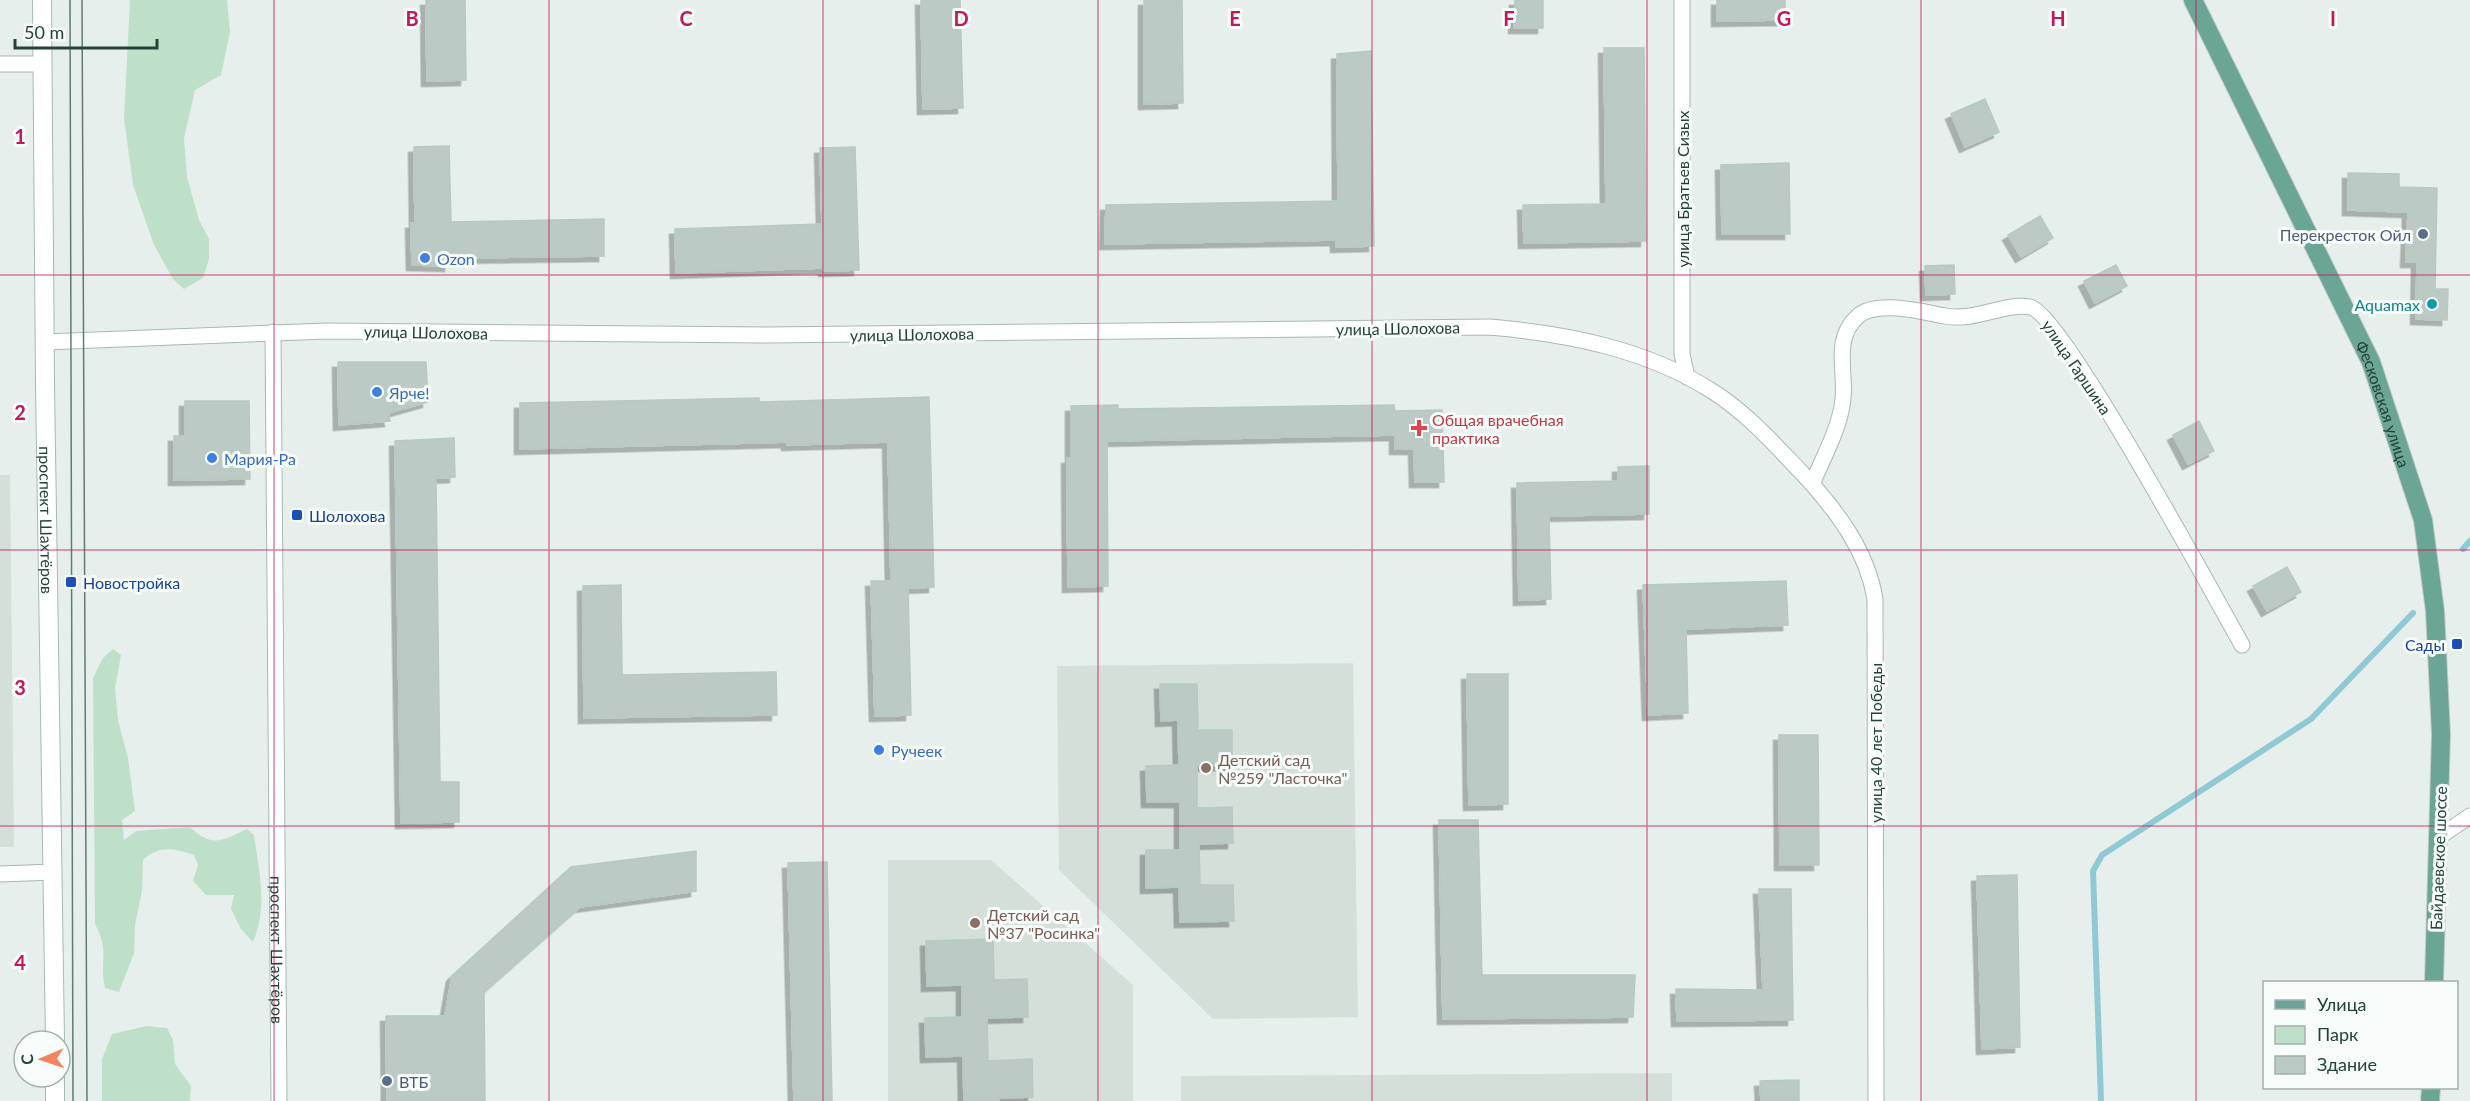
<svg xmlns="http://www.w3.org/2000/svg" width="2470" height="1101" font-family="Lato,sans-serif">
  <defs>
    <filter id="shadow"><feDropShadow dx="-5.5" dy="5.5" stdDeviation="0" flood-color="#0004"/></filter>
  </defs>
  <rect width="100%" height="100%" fill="#e6efeb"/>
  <!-- built -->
  <g fill="#d4dfda">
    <polygon points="0,475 10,475 14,847 0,847"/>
    <polygon points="1353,663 1358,1017 1213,1019 1059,870 1057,666"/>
    <polygon points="888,860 991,860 1133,985 1133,1101 888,1101"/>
    <polygon points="1672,1073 1672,1101 1181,1101 1181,1076"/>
  </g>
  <!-- green -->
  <g fill="#bfe0c8">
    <polygon points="130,0 227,0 230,32 221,75 195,90 184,138 187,177 199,220 209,239 209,259 203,278 184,289 173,279 154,245 133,185 124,118"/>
    <path d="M113 649 121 655 115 688 118 720 128 758 135 811 122 820 124 840 136 831 190 827C212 848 222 841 247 829L254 835C259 871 268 908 253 942L241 929 231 909 234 895H206L193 881 198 865 194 855C174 848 159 845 143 860L142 891 135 925 134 953 119 992 105 988C99 961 110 951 95 924L93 678 103 658Z"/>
    <polygon points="147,1026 167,1028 173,1040 175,1064 191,1086 190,1101 102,1101 102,1059 112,1034"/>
  </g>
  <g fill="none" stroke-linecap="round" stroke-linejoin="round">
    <!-- stream -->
    <g stroke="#8ec9d4" stroke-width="6">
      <polyline points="2463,549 2470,541"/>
      <polyline points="2101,1101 2093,871 2102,855 2311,719 2413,613"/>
    </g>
  </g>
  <!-- building -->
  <g fill="#bbcac4" stroke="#b8c9c2" stroke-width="1.5" filter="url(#shadow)">
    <polygon points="426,0 465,0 466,80 427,81"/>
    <polygon points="921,0 960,0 963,108 923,109"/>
    <polygon points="1144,0 1182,0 1183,103 1144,104"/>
    <polygon points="1515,0 1543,0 1543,28 1514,28"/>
    <polygon points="1717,0 1785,0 1785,20 1717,21"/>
    <polygon points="1604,48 1644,48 1646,241 1524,243 1523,205 1606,204"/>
    <polygon points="1371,51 1374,246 1336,247 1336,240 1105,244 1106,205 1338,201 1337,54"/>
    <polygon points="1985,99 1999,132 1965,147 1951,114"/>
    <polygon points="449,146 451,222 604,219 604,256 450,258 450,266 412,265 411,223 415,223 414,147"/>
    <polygon points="855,147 859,270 824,271 823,268 676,273 675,229 822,224 820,148"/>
    <polygon points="1789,163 1790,234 1722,234 1721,165"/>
    <polygon points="2348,173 2399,174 2399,187 2437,188 2435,289 2448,289 2447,320 2416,319 2417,262 2406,262 2408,212 2348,210"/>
    <polygon points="2040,216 2053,238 2021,257 2008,235"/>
    <polygon points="1954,265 1955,294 1926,295 1925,266"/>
    <polygon points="2116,265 2127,286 2095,303 2084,281"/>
    <polygon points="338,362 426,362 428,402 388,413 390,421 339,425"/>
    <polygon points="929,397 934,587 908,588 911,715 875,716 871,581 891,581 888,442 787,445 787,442 520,449 520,403 759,398 759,402"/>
    <polygon points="185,401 249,401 250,479 174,480 174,436 185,436"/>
    <polygon points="1118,405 1118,409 1394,405 1395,411 1442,410 1444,482 1415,482 1414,449 1395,449 1395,435 1107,441 1108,586 1068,587 1067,458 1071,458 1071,406"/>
    <polygon points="2199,421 2214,451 2188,464 2173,435"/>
    <polygon points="454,438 455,477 436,478 440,782 459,782 459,822 401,823 395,441"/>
    <polygon points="1649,466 1649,514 1549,516 1551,599 1519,600 1517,483 1618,481 1618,467"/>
    <polygon points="2287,567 2301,592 2267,611 2253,586"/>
    <polygon points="1786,581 1788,625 1686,629 1688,713 1648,715 1643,585"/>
    <polygon points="621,585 622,675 776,672 777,715 584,718 583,586"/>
    <polygon points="1467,674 1508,674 1508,804 1469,805"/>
    <polygon points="1160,684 1197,684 1198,730 1232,730 1232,765 1197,766 1197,808 1232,807 1233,843 1199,844 1200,885 1233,885 1234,921 1180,922 1179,887 1146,888 1146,850 1180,850 1180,802 1147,802 1146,766 1179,765 1178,720 1161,721"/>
    <polygon points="1779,735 1818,735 1819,865 1780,865"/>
    <polygon points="1439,820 1478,820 1482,975 1635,975 1633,1017 1443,1019"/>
    <polygon points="696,851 696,891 580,907 484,992 485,1101 387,1101 386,1016 445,1016 452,976 571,867"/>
    <polygon points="827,862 832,1101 794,1101 788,863"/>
    <polygon points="2017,875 2020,1047 1982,1049 1977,876"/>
    <polygon points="1759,889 1791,889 1793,1020 1677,1021 1676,989 1763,990"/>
    <polygon points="993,939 994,980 1027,979 1028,1017 987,1018 988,1061 1032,1059 1033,1097 999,1098 999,1101 964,1101 963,1056 926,1057 925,1018 962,1017 962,985 927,986 926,941"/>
    <polygon points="1799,1080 1799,1101 1761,1101 1760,1081"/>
  </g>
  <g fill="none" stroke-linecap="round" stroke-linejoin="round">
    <defs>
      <g id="street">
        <polyline points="1682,0 1682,354 1687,377"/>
        <polyline points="0,64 41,64"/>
        <path id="s1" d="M273 332 279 1101"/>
        <path d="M44 342 327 331 768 335 1490 327C1568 334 1646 349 1712 391 1747 413 1775 445 1803 474 1836 510 1867 550 1875 599L1876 1101"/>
        <path d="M1812 484C1823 458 1840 428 1843 399 1846 371 1833 339 1857 317 1875 299 1923 312 1945 316 1976 322 2005 302 2030 307 2061 313 2217 601 2242 645"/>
        <polyline points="2439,837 2470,816"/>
        <polyline points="0,874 54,872"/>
      </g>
      <g id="secondary">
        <path id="s2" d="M42 0 45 383 55 1041"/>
        <polyline points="55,1077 55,1101"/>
      </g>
      <g id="primary">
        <path id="s3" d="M2193 0 2371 362 2423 520 2435 611 2441 734 2434 982"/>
        <polyline points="2430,1101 2431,1088"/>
      </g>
    </defs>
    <!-- street casing -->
    <use href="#street" stroke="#a8b8b2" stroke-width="17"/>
    <!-- secondary casing -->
    <use href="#secondary" stroke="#a4bbb3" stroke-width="20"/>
    <!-- primary casing -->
    <use href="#primary" stroke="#c2cac8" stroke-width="20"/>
    <!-- street -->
    <use href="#street" stroke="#fff" stroke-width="15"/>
    <!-- secondary -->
    <use href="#secondary" stroke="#fff" stroke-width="18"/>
    <!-- primary -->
    <use href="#primary" stroke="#6aa596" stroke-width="18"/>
    <!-- tram -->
    <g stroke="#5f7d75" stroke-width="1.5">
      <polyline points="70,0 73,1101"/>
      <polyline points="82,0 87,1101"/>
    </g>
  </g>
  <!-- grid -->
  <path fill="none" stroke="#c2185b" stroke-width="1.5" stroke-opacity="0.55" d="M274 0V1101M549 0V1101M823 0V1101M1098 0V1101M1372 0V1101M1647 0V1101M1921 0V1101M2196 0V1101M0 275H2470M0 550H2470M0 826H2470"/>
  <!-- markers -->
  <g fill="#5c6f8a" stroke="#f7fbf9" stroke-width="2">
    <circle cx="2423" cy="234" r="6"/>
    <circle cx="387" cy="1081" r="6"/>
  </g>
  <g fill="#3f7fe0" stroke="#f7fbf9" stroke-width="2">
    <circle cx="425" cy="258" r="6"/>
    <circle cx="377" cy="392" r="6"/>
    <circle cx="212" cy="458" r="6"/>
    <circle cx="879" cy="750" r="6"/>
  </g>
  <circle fill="#0f9aa8" stroke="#f7fbf9" stroke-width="2" cx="2432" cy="304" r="6"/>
  <path fill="#e0444e" stroke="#f7fbf9" stroke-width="2" d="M1416 419h6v6h6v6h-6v6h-6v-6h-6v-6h6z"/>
  <g fill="#1a4fb4" stroke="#f7fbf9" stroke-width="2">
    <rect x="291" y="509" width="12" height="12" rx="3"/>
    <rect x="65" y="576" width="12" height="12" rx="3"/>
    <rect x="2451" y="638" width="12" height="12" rx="3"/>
  </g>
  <g fill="#8d6e63" stroke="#f7fbf9" stroke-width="2">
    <circle cx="1206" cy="768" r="6"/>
    <circle cx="975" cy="923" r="6"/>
  </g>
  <g text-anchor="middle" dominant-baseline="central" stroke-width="6" stroke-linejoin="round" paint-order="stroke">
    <!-- street labels -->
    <g font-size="16" fill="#24423a" stroke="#f7fbf9">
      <text transform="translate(1682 189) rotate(-90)">улица Братьев Сизых</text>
      <text transform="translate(1398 328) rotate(-1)">улица Шолохова</text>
      <text transform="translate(426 332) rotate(1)">улица Шолохова</text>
      <text transform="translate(912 334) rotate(-1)">улица Шолохова</text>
      <text transform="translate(2077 367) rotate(56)">улица Гаршина</text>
      <text stroke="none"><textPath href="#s3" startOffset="447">Фесковская улица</textPath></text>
      <text stroke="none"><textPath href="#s2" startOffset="520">проспект Шахтёров</textPath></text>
      <text transform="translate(1875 743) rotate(-90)">улица 40 лет Победы</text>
      <text transform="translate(2438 858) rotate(-88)">Байдаевское шоссе</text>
      <text stroke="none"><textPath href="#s1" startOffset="618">проспект Шахтёров</textPath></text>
    </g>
    <!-- service labels -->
    <g font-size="16" fill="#4e5e75" stroke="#f7fbf9" text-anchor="end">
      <text x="2411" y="234">Перекресток Ойл</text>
      <text x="399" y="1081" text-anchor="start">ВТБ</text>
    </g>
    <!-- shop labels -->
    <g font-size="16" fill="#366cbe" stroke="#f7fbf9" text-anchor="start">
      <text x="437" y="258">Ozon</text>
      <text x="389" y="392">Ярче!</text>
      <text x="224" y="458">Мария-Ра</text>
      <text x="891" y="750">Ручеек</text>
    </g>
    <!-- culture labels -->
    <g font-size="16" fill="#0d838f" stroke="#f7fbf9" text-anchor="end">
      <text x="2420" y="304">Aquamax</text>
    </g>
    <!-- health labels -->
    <g font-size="16" fill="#be3a42" stroke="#f7fbf9" text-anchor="start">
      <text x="1432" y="419">Общая врачебная<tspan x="1432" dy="18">практика</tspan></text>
    </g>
    <!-- transit labels -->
    <g font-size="16" fill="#164399" stroke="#f7fbf9" text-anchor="start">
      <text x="309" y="515">Шолохова</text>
      <text x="83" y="582">Новостройка</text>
      <text x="2445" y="644" text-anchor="end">Сады</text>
    </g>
    <!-- education labels -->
    <g font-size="16" fill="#785e54" stroke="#f7fbf9" text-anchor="start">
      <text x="1218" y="759">Детский сад<tspan x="1218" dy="18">№259 "Ласточка"</tspan></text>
      <text x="987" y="914">Детский сад<tspan x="987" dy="18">№37 "Росинка"</tspan></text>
    </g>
  </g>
  <g font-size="20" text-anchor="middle" font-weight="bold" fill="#c2185b" stroke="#f7fbf9" stroke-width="6" stroke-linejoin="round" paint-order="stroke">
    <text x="412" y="26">B</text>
    <text x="686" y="26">C</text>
    <text x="961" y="26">D</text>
    <text x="1235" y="26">E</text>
    <text x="1509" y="26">F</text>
    <text x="1784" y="26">G</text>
    <text x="2058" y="26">H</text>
    <text x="2333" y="26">I</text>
    <text x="20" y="144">1</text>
    <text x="20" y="420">2</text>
    <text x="20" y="695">3</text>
    <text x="20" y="970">4</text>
  </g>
  <!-- legend -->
  <rect x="2263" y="981" width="195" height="108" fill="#f7fbf9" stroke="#a3b1ad" stroke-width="1.5"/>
  <rect x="2275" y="1000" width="30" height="9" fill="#6aa596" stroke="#a3b1ad" stroke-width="1.5"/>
  <text x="2317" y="1011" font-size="18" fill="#24423a">Улица</text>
  <rect x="2275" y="1026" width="30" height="18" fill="#bfe0c8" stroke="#a3b1ad" stroke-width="1.5"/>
  <text x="2317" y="1041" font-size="18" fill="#24423a">Парк</text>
  <rect x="2275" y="1056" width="30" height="18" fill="#bbcac4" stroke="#a3b1ad" stroke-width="1.5"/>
  <text x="2317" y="1071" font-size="18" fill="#24423a">Здание</text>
  <!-- north arrow -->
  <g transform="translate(42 1059) rotate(268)"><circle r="28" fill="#f7fbf9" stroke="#a3b1ad" stroke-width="1.5"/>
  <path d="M0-4.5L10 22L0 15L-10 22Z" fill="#f4845f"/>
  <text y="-9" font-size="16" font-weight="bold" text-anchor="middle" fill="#24423a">С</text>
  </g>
  <!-- scale -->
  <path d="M15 39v9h142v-9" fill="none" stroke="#24423a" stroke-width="3"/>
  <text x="24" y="39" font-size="18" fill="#24423a" stroke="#f7fbf9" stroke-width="4.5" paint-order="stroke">50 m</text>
</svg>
